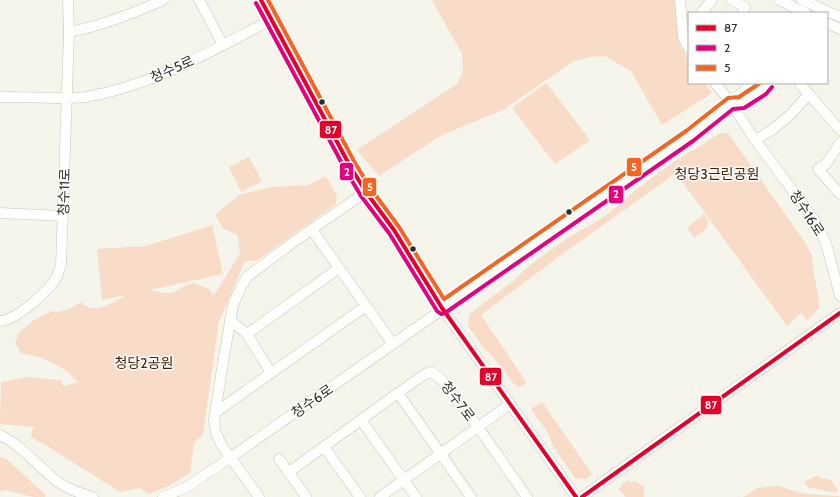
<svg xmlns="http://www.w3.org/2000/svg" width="840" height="497" font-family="Cabin,'Noto Sans KR',sans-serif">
  <rect width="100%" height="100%" fill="#f5f5eb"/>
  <!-- green -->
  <g fill="#f8dcc7">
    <polygon points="432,0 675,0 676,21 681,47 689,59 689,83 705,83 712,93 662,125 631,71 605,56 588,57 572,62 503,110 498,112 440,136 379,176 357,150 457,84 463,71 462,54"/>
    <polygon points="546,83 587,136 589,141 555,164 512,108"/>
    <polygon points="720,133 728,133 804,241 812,255 813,270 820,304 815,313 807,320 801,313 787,326 676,173 561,255 481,315 527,383 520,387 514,384 500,365 483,347 470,329 468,324 469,314 512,282 530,265 569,237 596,222 614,209 637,189 671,164 689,152 696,149"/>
    <polygon points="249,157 262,181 241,192 229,167"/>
    <path d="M326 176 337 196 336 204 256 261H245L219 322 203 435 194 442 190 473 169 486 149 494 140 488 120 492 55 451 31 437 33 427 0 424 1 382 27 377 61 380 64 386 78 382C61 364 45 358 21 353L15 343 20 331 34 320 52 311 59 312 69 309 81 302C94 316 113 302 127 295L102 300 97 249 146 246 212 225 223 274 149 290 164 293H172L185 286 193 283 209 289 214 295 240 254 238 236 223 228 215 215 239 195 272 187 308 185Z"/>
    <polygon points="704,214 708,220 707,228 694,238 687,228"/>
    <polygon points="542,402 592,474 586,479 575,478 553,446 548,433 531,409"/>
    <polygon points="0,457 5,458 45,494 45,497 33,497 6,490 0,492"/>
    <polygon points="817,475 820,478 831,480 838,490 835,493 808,487 804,482"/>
    <polygon points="629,480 631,482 635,481 644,487 644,497 625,497 623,493 621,492 618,488 621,487 623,483"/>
    <polygon points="778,486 805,494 839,496 840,497 743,497 757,488"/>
  </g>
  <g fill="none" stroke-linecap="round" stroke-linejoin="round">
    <defs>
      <g id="minor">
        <polyline points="199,0 223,45"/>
        <polyline points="261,0 350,166 366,192 394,230 442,308 576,497"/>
        <polyline points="680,0 683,37 689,48"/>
        <polyline points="732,0 745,7 743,13"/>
        <polyline points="779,0 806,13"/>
        <polyline points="802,0 840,17"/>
        <polyline points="701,13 712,0"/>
        <polyline points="827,23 840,29"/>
        <path d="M69 32C102 26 132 14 163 0"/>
        <polyline points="715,83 731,103 755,140 816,222 826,243 840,296"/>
        <polyline points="799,83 840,130"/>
        <path d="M0 97C17 97 35 97 52 98 63 98 75 98 86 97 154 85 211 51 271 20"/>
        <polyline points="731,103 741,103 762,89 768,83"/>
        <polyline points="755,140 772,130 790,115 809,94"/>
        <polyline points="840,143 826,164 818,169 840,194"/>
        <polyline points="0,213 63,216"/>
        <polyline points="312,230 393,344"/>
        <polyline points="230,320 247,334 271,373"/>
        <path d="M0 321C16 320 43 295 53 283 57 278 59 271 61 265L69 32 68 0"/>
        <polyline points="247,334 339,268"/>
        <polyline points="398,393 471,497"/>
        <polyline points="216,412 366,306"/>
        <polyline points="361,420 416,497"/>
        <path d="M0 435C23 446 38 467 58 482 68 489 82 494 93 497"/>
        <polyline points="324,447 360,497"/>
        <polyline points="279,459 306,497"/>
        <polyline points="289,472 398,393 425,374 431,372 440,378 478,427 527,497"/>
        <path d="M163 497 185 488 230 458 690 136C712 118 732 100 754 83"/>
        <polyline points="259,497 222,446 216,433 214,421 223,362 233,305 241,287 248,276 295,241 366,192"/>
        <polyline points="380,497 510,404"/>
        <polyline points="582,497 840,313"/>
      </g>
    </defs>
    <!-- minor casing -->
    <use href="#minor" stroke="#c5c5bd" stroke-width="11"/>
    <!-- minor -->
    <use href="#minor" stroke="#fefefc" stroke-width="10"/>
    <defs>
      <g id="bus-1">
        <polyline points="261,0 350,166 366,192 394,230 442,308 576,497"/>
        <polyline points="582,497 840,313"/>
      </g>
      <polyline id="bus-2" points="256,3 345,169 361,196 389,233 437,311 441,314 445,313 693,141 733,109 744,108 766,94 772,87"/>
      <polyline id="bus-3" points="268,0 355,163 371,189 399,227 444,299 686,131 728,98 739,97 760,83"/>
    </defs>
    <!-- bus-1 casing -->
    <use href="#bus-1" stroke="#fff" stroke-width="7"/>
    <!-- bus-2 casing -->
    <use href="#bus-2" stroke="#fff" stroke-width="7"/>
    <!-- bus-3 casing -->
    <use href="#bus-3" stroke="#fff" stroke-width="7"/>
    <!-- bus-1 -->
    <use href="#bus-1" stroke="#e4002b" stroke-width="4"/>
    <!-- bus-2 -->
    <use href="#bus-2" stroke="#e5007d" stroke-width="4"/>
    <!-- bus-3 -->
    <use href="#bus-3" stroke="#f26522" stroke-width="4"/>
  </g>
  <!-- markers -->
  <g fill="#2d2d26" stroke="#fff" stroke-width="1.5">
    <circle cx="322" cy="102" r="3.5"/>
    <circle cx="569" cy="212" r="3.5"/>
    <circle cx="413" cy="249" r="3.5"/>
  </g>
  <g text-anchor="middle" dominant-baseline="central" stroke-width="3" stroke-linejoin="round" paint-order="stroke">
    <!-- street labels -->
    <g font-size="14" fill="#2d2d26" stroke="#fff">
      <text transform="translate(172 69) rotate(-24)">청수5로</text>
      <text transform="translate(64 192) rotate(-88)">청수11로</text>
      <text transform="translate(807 213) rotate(57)">청수16로</text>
      <text transform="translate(312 401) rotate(-35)">청수6로</text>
      <text transform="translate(458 401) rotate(53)">청수7로</text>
    </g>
    <!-- park labels -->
    <g font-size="14" fill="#492000" stroke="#fff">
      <text x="717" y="174">청당3근린공원</text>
      <text x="144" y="363">청당2공원</text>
    </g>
  </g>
  <g stroke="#fff" stroke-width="1.5">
    <rect x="319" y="120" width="23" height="19" rx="4" fill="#e4002b"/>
    <rect x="626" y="157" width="16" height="20" rx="4" fill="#f26522"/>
    <rect x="339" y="162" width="15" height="19" rx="4" fill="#e5007d"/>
    <rect x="362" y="177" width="15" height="20" rx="4" fill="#f26522"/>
    <rect x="608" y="185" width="16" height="19" rx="4" fill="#e5007d"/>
    <rect x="479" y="367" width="23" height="19" rx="4" fill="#e4002b"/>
    <rect x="700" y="395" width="22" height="20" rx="4" fill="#e4002b"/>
  </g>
  <g font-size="11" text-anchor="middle" font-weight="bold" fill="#fff">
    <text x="331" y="134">87</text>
    <text x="634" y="171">5</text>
    <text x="347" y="176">2</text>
    <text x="370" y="191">5</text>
    <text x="616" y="198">2</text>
    <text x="491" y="381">87</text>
    <text x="711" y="409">87</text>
  </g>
  <!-- legend -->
  <rect x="688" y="12" width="140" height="72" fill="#ffffff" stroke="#ababa8"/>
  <rect x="696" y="25" width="20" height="6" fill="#e4002b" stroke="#ababa8"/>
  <text x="724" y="32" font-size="12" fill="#2d2d26">87</text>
  <rect x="696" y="45" width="20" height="6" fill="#e5007d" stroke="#ababa8"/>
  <text x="724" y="52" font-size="12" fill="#2d2d26">2</text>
  <rect x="696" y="65" width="20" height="6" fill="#f26522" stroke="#ababa8"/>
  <text x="724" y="72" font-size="12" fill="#2d2d26">5</text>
</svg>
